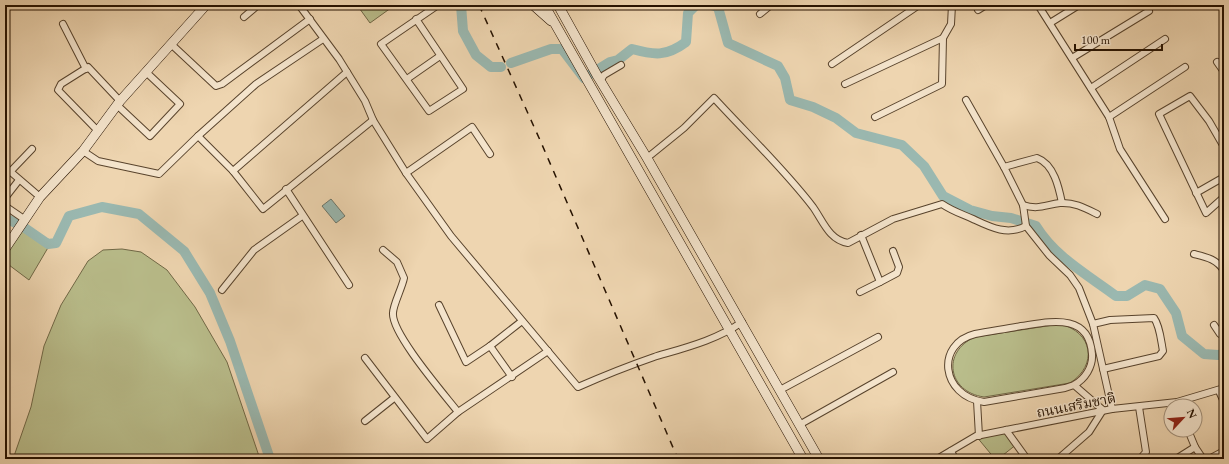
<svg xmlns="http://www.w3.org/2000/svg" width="1229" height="464" font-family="'EB Garamond','Noto Serif Thai',serif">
  <rect width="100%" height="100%" fill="#eed5b0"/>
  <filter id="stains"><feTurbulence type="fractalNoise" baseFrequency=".005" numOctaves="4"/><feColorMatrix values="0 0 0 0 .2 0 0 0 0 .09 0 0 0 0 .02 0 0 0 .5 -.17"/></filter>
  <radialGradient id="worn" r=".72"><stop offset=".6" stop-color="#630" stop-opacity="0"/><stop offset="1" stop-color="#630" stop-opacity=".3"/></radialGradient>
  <!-- green -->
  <g fill="#b9bd8b" stroke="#706846">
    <polygon points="357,5 395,5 370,23"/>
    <polygon points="22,226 49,246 29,280 5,262 5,256"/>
    <polygon points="122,249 141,252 167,270 195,307 227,362 260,459 13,459 31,407 44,346 61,305 88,261 103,250"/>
    <path d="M1060 324C1093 332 1098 365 1070 383L984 397C948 392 941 352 975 337Z"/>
    <polygon points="1006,430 1017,444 998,459 995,459 976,436"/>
  </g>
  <!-- water -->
  <polygon fill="#9ab8b0" stroke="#6c766a" points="331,199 345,216 336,223 322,206"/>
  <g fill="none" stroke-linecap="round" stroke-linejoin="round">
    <!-- river -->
    <g stroke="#9ab8b0" stroke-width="10">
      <polyline points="461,5 463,31 476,55 491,67 501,67"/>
      <path d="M711 5 718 7 728 43 778 66 785 78 790 100 813 107 836 118 856 133 902 145 924 166 943 196 970 210 992 216 1011 218 1036 226C1055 257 1088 275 1116 296H1127L1145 285 1160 289 1176 313 1182 336 1204 354 1218 355 1224 354"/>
      <path d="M511 63 551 49H562L584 78 610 62 618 60 632 49C654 55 666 57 686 42L688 13 696 5"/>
      <polyline points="5,218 22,226 48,244 56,243 69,216 102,207 139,214 184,251 210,293 230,341 270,459"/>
    </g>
    <defs>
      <g id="street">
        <path d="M299 5 339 59 365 101 373 120 406 173 451 236 578 387C603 376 628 366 654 357 684 348 717 340 742 322"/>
        <polyline points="1038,5 1109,117 1120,149 1165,219"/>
        <polyline points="978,10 986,5"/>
        <polyline points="760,14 771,5"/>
        <polyline points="244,17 258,5"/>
        <polyline points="416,19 463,89 429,111 381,44 438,5"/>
        <polyline points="1050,23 1079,5"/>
        <polyline points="63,24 86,69"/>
        <polyline points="171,44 216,86 222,84 310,19"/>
        <polyline points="1072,58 1149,11"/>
        <polyline points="1217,62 1224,72"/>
        <polyline points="832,64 919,5"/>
        <polyline points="407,79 440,56"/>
        <polyline points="600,81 604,75 621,65"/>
        <polyline points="845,84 943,38"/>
        <polyline points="1091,88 1165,39"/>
        <polyline points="966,100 1004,167 1023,205 1026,226 1049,255 1070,275 1079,288 1093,324 1112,409"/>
        <polyline points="118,106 150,136 180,104 146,72"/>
        <polyline points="875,117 942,84 943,38 951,24 952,5"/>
        <polyline points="1109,117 1185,67"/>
        <polyline points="97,130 58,90 61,84 88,67 120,101"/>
        <polyline points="198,136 233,171 263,209 373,120"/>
        <polyline points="1224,147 1209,121 1190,96 1159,114 1206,213 1224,197"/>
        <polyline points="83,151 98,161 159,174 198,136 256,84 323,39"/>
        <path d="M647 158 684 128 714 98C747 134 783 168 813 207 823 221 829 240 848 243L893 219 942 204C952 211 962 214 973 219 990 227 1007 236 1026 226"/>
        <polyline points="5,167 40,197"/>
        <path d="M1004 167 1037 158C1054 164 1059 188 1062 203"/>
        <polyline points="233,171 347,72"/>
        <polyline points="10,172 32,149"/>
        <polyline points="406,173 472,127 490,154"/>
        <polyline points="286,189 349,285"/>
        <polyline points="1196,193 1224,177"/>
        <polyline points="5,198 19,180"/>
        <path d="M1023 205C1038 210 1045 205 1060 203 1074 202 1085 208 1097 214"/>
        <polyline points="5,206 24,219"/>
        <path d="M383 250 397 262 404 278C402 288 393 305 393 313 391 333 444 394 458 412"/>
        <path d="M1194 254C1206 257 1217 259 1224 271"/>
        <polyline points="880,282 897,273 899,267 893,251"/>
        <polyline points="222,290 254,250 302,216"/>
        <polyline points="860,292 880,282 861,235"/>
        <polyline points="439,305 466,362 490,346 522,321"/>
        <path d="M1093 324 1110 320 1154 318C1160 326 1161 341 1163 351L1159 356 1103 369"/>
        <polyline points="1214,325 1220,334 1224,333"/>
        <polyline points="490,346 512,377"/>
        <polyline points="365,358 427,439 458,412 548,351"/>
        <polyline points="780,390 878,337"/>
        <polyline points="1219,391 1224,402"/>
        <polyline points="977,401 979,436"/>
        <polyline points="1139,407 1146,452 1140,459"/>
        <polyline points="365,421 394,398"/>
        <polyline points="799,425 893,372"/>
        <polyline points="1006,430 1027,459"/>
        <polyline points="1195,447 1203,459"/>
        <polyline points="951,451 955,459"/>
        <polyline points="937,459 976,436 1112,409 1177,402 1224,388"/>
        <path d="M1058 459 1089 432 1103 410 1074 385C1085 379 1093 367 1092 354 1089 312 1049 322 1021 326 1006 329 990 331 975 334 935 344 941 396 984 402L1065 388 1074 385"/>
        <polyline points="1176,459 1195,447 1188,430"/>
        <polyline points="1209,459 1224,451"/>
      </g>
      <g id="secondary">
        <polyline points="533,5 551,21"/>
        <polyline points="541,5 546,8 803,459"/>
        <polyline points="558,5 598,77 647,158 819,459"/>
        <polyline points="5,249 40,197 83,151 120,101 206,5"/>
      </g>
    </defs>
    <!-- street casing -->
    <use href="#street" stroke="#58432c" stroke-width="8"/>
    <!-- secondary casing -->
    <use href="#secondary" stroke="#261200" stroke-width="10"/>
    <!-- street -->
    <use href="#street" stroke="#f4e4cc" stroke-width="6"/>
    <!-- secondary -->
    <use href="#secondary" stroke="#f4e4cc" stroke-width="9"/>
    <!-- rail -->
    <polyline stroke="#261200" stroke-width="1.5" stroke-dasharray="7 7" stroke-linecap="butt" points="479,5 540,140 678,459"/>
  </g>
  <g text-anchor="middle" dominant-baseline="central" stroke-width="3" stroke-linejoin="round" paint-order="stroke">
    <!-- street labels -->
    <g font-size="14" fill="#261200" stroke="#f4e4cc">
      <text transform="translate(1076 405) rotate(-11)">ถนนเสริมชาติ</text>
    </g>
  </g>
  <!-- margin -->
  <rect width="1229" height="464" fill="none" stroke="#eed5b0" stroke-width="20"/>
  <rect x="6" y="6" width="1217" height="452" fill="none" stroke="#261200" stroke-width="2"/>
  <rect x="10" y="10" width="1209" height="444" fill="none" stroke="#261200"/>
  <!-- north arrow -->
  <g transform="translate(1183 418) rotate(64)"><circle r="19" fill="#f4e4cc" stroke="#a2907a"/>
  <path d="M0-3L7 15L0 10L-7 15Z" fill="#8f2418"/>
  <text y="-6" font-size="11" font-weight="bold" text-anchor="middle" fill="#261200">N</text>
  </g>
  <!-- scale -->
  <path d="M1075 44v6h87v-6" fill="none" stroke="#261200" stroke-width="2"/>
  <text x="1081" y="44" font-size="12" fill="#261200" stroke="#f4e4cc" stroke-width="3" paint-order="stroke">100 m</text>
  <rect width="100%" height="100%" filter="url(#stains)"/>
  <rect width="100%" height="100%" fill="url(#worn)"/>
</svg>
